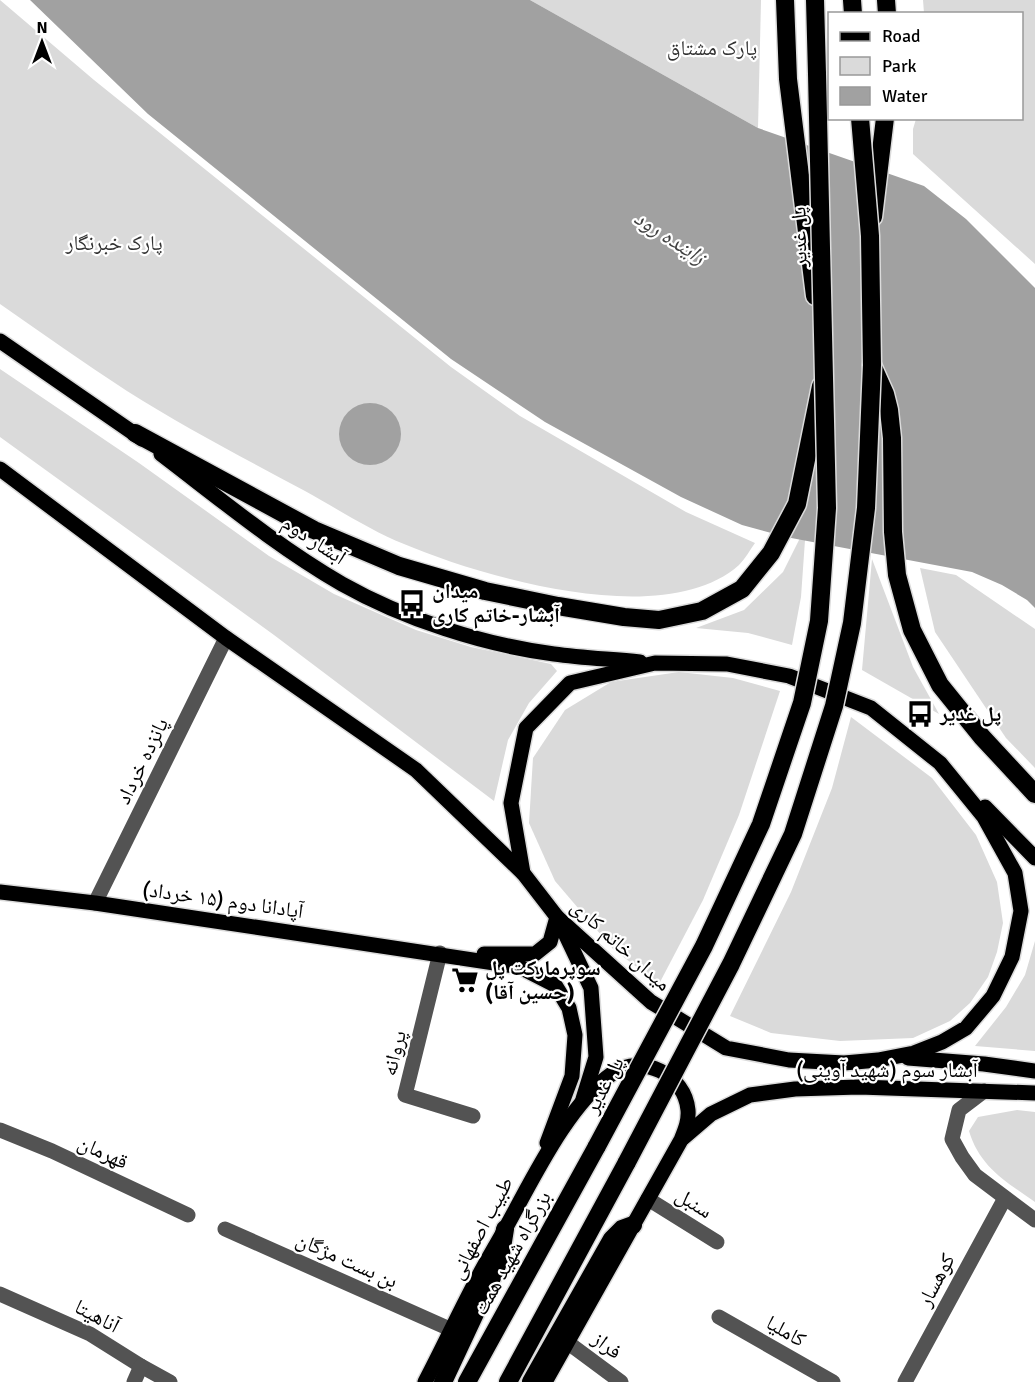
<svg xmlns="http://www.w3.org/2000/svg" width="1035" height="1382" font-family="Signika,'Noto Naskh Arabic',sans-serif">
  <rect width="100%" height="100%" fill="#fff"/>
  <!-- green -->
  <g fill="#dadada">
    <path d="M0 0 94 80 451 367 520 416 686 512 755 543C750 550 745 559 739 565 665 631 485 578 404 544 371 531 336 508 305 491 245 459 184 427 127 391 84 363 42 333 0 304Z"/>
    <polygon points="530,0 761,0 758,128"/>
    <polygon points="923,0 1035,0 1035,264 913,154 913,129 916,119 1022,118 1022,14 924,13"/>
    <polygon points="0,369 139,463 269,556 334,594 416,630 471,647 551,664 557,671 529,703 508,740 494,801 274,635 0,437"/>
    <polygon points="806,526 801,597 792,645 748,633 696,628 744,610 783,572"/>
    <polygon points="872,559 913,667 939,714 862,670"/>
    <polygon points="920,568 956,575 1035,629 1035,768 1006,738 935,632"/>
    <polygon points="679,672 733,678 780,691 739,815 703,900 659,984 613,949 555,881 529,823 533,758 565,710 611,682"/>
    <polygon points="851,717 932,778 976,835 997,882 1003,923 997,952 988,977 970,1003 950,1021 913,1038 840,1041 771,1033 730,1016 791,892 832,788"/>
    <polygon points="1035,941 1035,1051 975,1046 1006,1007 1025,975"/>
    <path d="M1017 1110 1035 1112V1202C1005 1181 980 1167 969 1131L978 1117Z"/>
  </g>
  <!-- water -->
  <g fill="#a1a1a1">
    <polygon points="30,0 530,0 758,128 924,186 966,219 1035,288 1035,608 1027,600 1002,585 972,572 786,537 742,525 681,497 545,422 451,359 148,114"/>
    <circle cx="370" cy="434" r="31"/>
  </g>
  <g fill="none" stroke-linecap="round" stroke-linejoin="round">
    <defs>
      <g id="major">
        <polyline points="0,341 142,439"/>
        <path d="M161 454C220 499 278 547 342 584 404 619 484 645 554 654 582 658 611 659 640 662"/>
        <polyline points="0,469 226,638 416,770 523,873"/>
        <polygon points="655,663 727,664 789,676 871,708 940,763 984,817 1015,873 1021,911 1012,957 993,996 966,1028 942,1042 914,1053 878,1060 844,1063 789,1060 726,1048 651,1002 557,917 523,873 511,803 526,728 570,683"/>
        <polyline points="985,807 1035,858"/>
        <polyline points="0,892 95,903 520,967 555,985 569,1008 575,1035 572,1076 547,1143"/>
        <polyline points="561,925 591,988 596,1057 583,1099"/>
        <polyline points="484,954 535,954 550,942 557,917"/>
        <polyline points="908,1058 984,1064 1035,1071"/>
        <polyline points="683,1138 711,1114 750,1095 795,1089 859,1087 1035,1093"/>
        <path d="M425 1382C445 1344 462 1306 483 1268 490 1255 498 1242 505 1229 532 1181 567 1105 613 1073 642 1053 685 1075 688 1110 689 1121 685 1130 681 1140L545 1382"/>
      </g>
      <g id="highway">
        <polyline points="785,0 788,79 815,296"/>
        <polyline points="815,0 817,74"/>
        <polyline points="852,0 853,14"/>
        <polyline points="886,0 887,14"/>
        <polyline points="873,217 885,118"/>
        <polyline points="872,365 885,394 889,410 892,438 893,532 897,575 912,630 940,685 982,737 1035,794"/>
        <polyline points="135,433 314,530 399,566 485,591 558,606 624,617 659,620 702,611 742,589 771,553 797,504 821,386"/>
        <polyline points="443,1382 495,1271 501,1254 505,1229"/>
        <polyline points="467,1382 597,1146"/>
        <polyline points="508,1382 627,1162"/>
        <polyline points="531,1382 612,1239 622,1229 633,1225"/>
      </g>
    </defs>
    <!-- major casing -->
    <use href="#major" stroke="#dbdbdb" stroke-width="18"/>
    <!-- highway casing -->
    <use href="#highway" stroke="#dbdbdb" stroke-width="21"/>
    <!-- minor -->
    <g stroke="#535353" stroke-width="15">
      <polyline points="95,903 226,638"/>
      <polyline points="440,953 405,1095 473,1116"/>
      <polyline points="984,1091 959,1110 952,1139 962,1157 975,1175 1035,1220"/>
      <polyline points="0,1130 52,1151 188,1215"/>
      <polyline points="648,1199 717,1242"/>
      <polyline points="225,1229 452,1330"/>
      <polyline points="0,1294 90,1334 141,1366 170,1382"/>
      <polyline points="719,1317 833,1382"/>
      <polyline points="567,1342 621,1382"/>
      <polyline points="134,1382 141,1366"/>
      <polyline points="905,1382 1005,1198"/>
    </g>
    <!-- major -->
    <use href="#major" stroke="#000" stroke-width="15"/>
    <!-- highway -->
    <use href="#highway" stroke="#000" stroke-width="18"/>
    <defs>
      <g id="highway-bridge">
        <polyline points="597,1146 704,946 761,824 802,703 819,621 827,508 817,74"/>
        <polyline points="627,1162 731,964 793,834 834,706 852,623 866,508 872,365 870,236 860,118"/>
      </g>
    </defs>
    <!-- highway-bridge casing -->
    <use href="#highway-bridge" stroke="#dbdbdb" stroke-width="21" stroke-linecap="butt"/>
    <!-- highway-bridge -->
    <use href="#highway-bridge" stroke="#000" stroke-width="18"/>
  </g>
  <!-- icons -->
  <defs>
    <symbol id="bus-bare" viewBox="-9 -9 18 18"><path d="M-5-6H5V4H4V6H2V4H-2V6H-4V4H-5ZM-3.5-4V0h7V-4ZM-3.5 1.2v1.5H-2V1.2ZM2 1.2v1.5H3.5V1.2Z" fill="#000" stroke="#fff" stroke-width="2.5" paint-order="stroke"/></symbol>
    <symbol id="supermarket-bare" viewBox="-9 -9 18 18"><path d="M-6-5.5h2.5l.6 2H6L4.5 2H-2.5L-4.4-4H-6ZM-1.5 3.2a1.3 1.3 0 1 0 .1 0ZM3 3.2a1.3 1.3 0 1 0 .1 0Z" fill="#000" stroke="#fff" stroke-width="2.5" paint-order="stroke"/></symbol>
  </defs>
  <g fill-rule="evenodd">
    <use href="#bus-bare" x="393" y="584" width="38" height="38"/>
    <use href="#bus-bare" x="901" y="695" width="38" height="38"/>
    <use href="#supermarket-bare" x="446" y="961" width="38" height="38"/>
  </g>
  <g text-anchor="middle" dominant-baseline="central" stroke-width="4.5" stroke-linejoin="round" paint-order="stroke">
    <!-- park labels -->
    <g font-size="21" fill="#313131" stroke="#fff">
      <text x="712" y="48">پارک مشتاق</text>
      <text x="114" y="243">پارک خبرنگار</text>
    </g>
    <!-- street labels -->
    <g font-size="21" fill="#000" stroke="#fff">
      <text transform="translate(799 237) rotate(-91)">پل غدیر</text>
      <text transform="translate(314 540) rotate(33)">آبشار دوم</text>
      <text transform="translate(142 761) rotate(-64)">پانزده خرداد</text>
      <text transform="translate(223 900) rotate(8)">آپادانا دوم (۱۵ خرداد)</text>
      <text transform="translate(621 945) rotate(42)">میدان خاتم کاری</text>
      <text transform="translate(394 1053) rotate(-76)">پروانه</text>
      <text x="887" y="1070">آبشار سوم (شهید آوینی)</text>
      <text transform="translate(604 1085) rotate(-62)">پل غدیر</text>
      <text transform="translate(103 1152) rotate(25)">قهرمان</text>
      <text transform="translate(694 1203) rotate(32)">سنبل</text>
      <text transform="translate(481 1228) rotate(-62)">طبیب اصفهانی</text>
      <text transform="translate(512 1253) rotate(-61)">بزرگراه شهید همت</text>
      <text transform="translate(347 1260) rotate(24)">بن بست مژگان</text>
      <text transform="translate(936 1280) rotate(-62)">کوهسار</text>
      <text transform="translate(97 1316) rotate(28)">آناهیتا</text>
      <text transform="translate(786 1331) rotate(30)">کاملیا</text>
      <text transform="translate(607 1345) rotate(37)">فراز</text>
    </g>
    <!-- poi labels -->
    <g font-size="21" font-weight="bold" fill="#000" stroke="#fff" text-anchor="start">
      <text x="432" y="591">میدان<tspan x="432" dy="24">آبشار-خاتم کاری</tspan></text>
      <text x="940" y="714">پل غدیر</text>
      <text x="485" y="968">سوپرمارکت پل<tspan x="485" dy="24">(حسین آقا)</tspan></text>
    </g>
    <!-- water labels -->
    <g font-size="22" font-style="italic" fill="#424242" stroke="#fff">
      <text transform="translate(670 237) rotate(33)">زاینده رود</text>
    </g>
  </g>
  <!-- legend -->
  <rect x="828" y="12" width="195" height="108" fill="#ffffff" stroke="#999999" stroke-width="1.5"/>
  <rect x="840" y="32" width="30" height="9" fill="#000000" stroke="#999999" stroke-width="1.5"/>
  <text x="882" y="42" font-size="18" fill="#000000">Road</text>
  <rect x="840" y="57" width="30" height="18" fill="#dadada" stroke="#999999" stroke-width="1.5"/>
  <text x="882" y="72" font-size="18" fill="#000000">Park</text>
  <rect x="840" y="87" width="30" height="18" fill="#a1a1a1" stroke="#999999" stroke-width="1.5"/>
  <text x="882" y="102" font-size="18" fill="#000000">Water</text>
  <!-- north arrow -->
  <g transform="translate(42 42)" stroke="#ffffff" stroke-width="4.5" paint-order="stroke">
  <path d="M0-4.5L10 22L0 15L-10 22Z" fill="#000000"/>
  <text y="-9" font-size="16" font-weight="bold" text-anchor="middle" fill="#000000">N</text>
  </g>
</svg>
